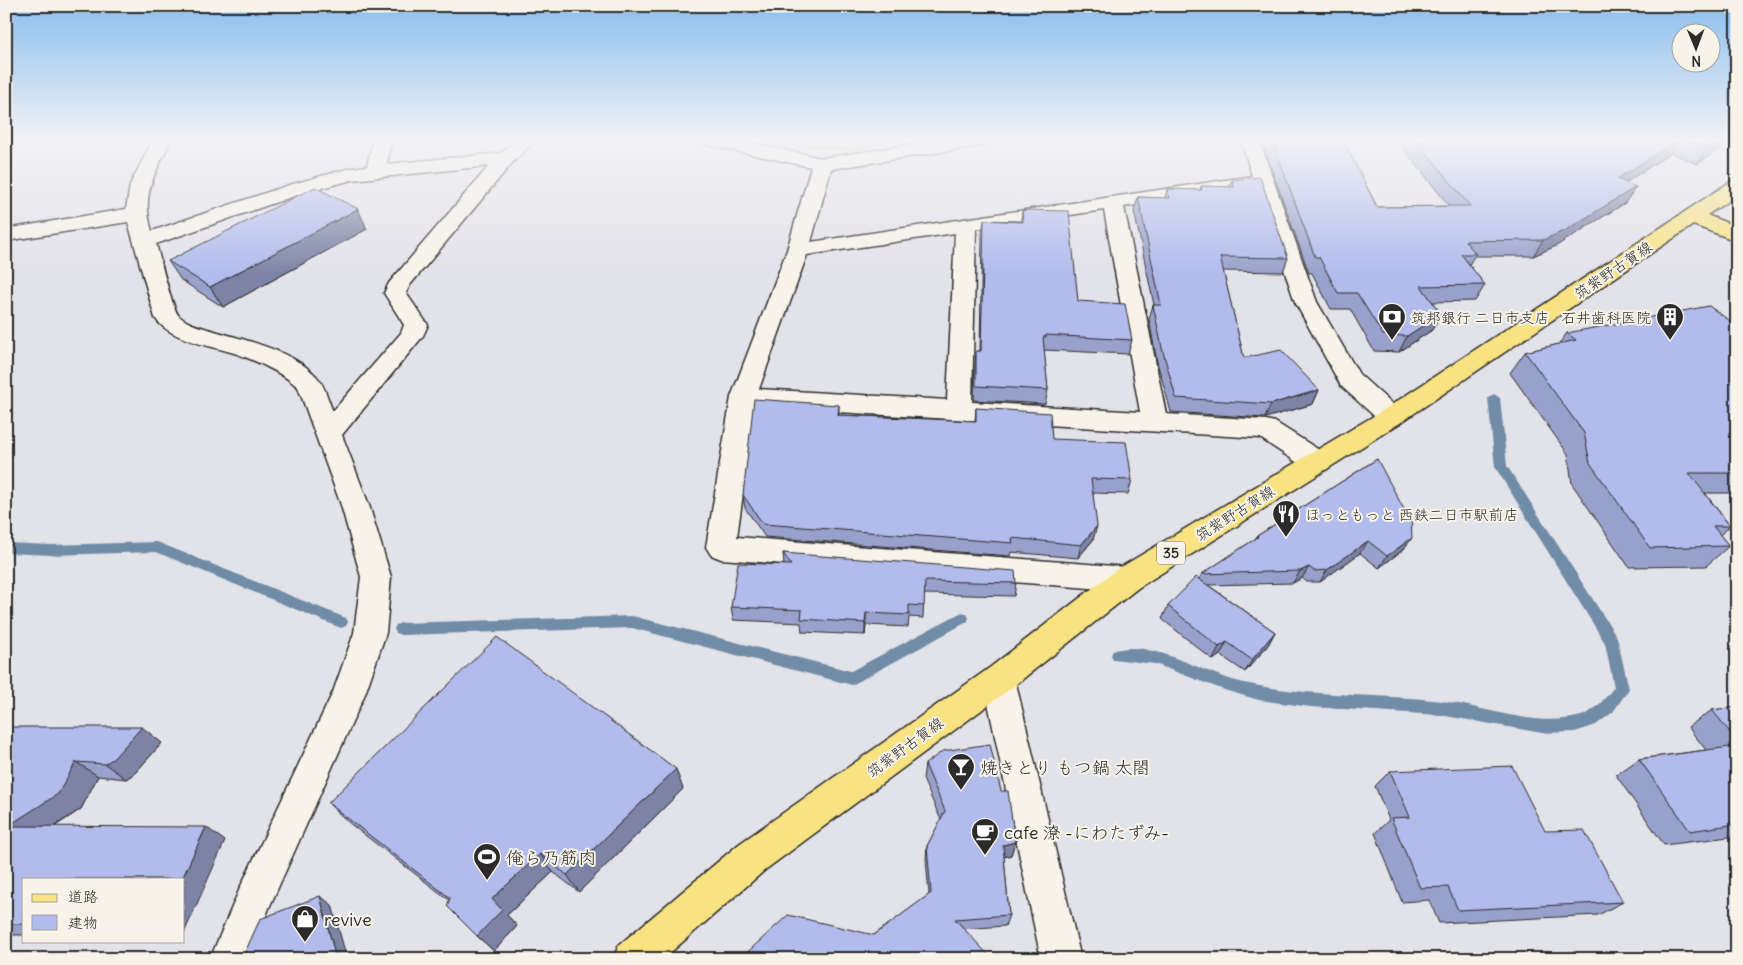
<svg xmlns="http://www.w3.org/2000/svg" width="1743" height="965" font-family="Delius,'Klee One',sans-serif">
  <rect width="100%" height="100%" fill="#e2e2e9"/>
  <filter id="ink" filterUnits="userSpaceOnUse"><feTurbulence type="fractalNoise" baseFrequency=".02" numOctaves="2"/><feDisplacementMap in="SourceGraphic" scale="10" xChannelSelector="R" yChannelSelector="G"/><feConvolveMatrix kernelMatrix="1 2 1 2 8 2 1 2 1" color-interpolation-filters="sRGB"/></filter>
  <g filter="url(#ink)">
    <!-- green -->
    <polygon fill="#bbde98" stroke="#738462" points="795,140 893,140 853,150 792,145"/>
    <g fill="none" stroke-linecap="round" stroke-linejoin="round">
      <!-- stream -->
      <g fill="#718ca7" fill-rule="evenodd">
        <path d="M1494 394 1500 398 1507 466 1617 637 1629 689 1613 712 1596 725 1575 732 1542 733 1440 715 1311 707 1259 700 1224 690 1155 664 1113 659 1111 655 1113 651C1148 638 1201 672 1236 681 1304 698 1373 693 1442 701 1485 707 1533 727 1577 717 1593 714 1604 700 1614 687L1605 643 1495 467 1488 398Z"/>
        <polygon points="157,542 346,618 348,622 346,626 341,628 336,626 156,552 51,555 6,553 6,543 51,545"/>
        <polygon points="962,612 967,614 969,618 967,622 852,685 632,628 401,635 396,633 394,629 396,625 401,623 632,616 851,671"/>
      </g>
      <defs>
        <g id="minor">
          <path d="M153 140H171C156 172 140 194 152 231L289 185 351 168 367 166 373 140H391L387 164 501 153 516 140H536L513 162 410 285 406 293 428 325 423 336 342 435 369 505 391 577 386 633 365 694 269 908 250 959H210L240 888 333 692 354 633 361 577 341 505 298 387C281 372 261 363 240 355 215 346 170 341 155 318L128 222 6 241V229L126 209 130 185ZM489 166 389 283 384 293 404 325 401 333 333 411C328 401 325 385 317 377 295 352 249 341 218 332 205 328 189 325 179 316 172 309 160 257 156 244L303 193 352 180Z"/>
          <path d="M702 140H737L822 158 942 140H988L986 144 979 146 831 169 811 242 1252 176 1241 140H1259L1317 302 1359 374 1400 411 1404 417 1400 423 1391 426 1382 423 1341 386 1295 302 1256 187 1124 207 1166 414 1266 420 1275 422 1327 455 1330 462 1327 469 1317 472 1307 469 1260 438 755 407 737 537 1127 567 1138 570 1142 579 1138 588 1127 591 721 559 711 555 706 547 731 397 787 250 811 167 704 144ZM1104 210 1140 412 972 402 976 229ZM955 233 947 400 759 389 807 255Z"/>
          <polygon points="999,665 1010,669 1015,679 1081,959 1041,959 983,679 988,669"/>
        </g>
        <polygon id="major" points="1737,180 1737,195 1707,215 1737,227 1737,241 1693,225 1400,423 1138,588 1010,689 765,870 663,959 613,959 619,945 739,844 988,669 1116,570 1382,411 1730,182"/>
      </defs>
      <!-- minor casing -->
      <use href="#minor" stroke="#2b2b2b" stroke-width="3"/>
      <!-- major casing -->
      <use href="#major" stroke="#2b2b2b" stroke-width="3"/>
      <!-- minor -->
      <use href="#minor" fill="#f7f3e8" fill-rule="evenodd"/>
      <!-- major -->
      <use href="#major" fill="#f8e281" fill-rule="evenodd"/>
    </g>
    <!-- wall -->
    <g fill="#98a1cb" stroke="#2b2b2b">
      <polygon points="1264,140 1343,140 1377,207 1449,206 1397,140 1733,140 1697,164 1671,153 1625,183 1636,187 1625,203 1556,246 1533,256 1474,256 1469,265 1485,285 1475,301 1432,302 1432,330 1399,352 1374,351 1350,309 1331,309 1312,273 1309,273 1263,145"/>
      <polygon points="1232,180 1288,258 1283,272 1223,271 1244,358 1319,390 1313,404 1265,418 1171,412 1157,362 1149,319 1153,305 1154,305 1134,211 1138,197 1165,198 1167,189 1200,190 1201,186 1229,187"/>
      <polygon points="1022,211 1078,301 1132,340 1128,354 1044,350 1048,390 1045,404 974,400 975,365 976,351 980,351 982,234 984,220 1021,221"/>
      <polygon points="367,229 223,307 181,280 168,261"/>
      <polygon points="1737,326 1737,493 1705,493 1730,526 1720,535 1729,546 1706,566 1629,567 1572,484 1568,454 1510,373 1525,352 1559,344 1567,333"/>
      <polygon points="839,405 839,415 975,421 976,408 1052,439 1132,480 1128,494 1093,493 1093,540 1078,558 1011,552 1010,556 765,537 745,508 743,495"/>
      <polygon points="1377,459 1404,549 1379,568 1360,553 1320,582 1307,582 1302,578 1293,583 1208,585 1275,632 1268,645 1245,672 1220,655 1213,660 1162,619 1168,606 1199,579 1202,574 1255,539 1257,536"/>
      <polygon points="783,553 1016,583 1014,596 924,594 923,618 909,617 908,627 866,625 865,635 802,632 801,623 733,620 731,607 784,565"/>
      <polygon points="1737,707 1737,836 1664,845 1616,775 1639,759 1706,750 1688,727 1712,710"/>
      <polygon points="6,727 162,743 135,773 126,779 98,776 81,809 54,827 225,841 184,879 24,879 24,935 6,935"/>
      <polygon points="925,764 1001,791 1015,842 1011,855 1004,857 1009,915 1005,926 874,935 929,895 926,859 927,846 941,820 923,779"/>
      <polygon points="1390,771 1545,831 1623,902 1598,915 1439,923 1429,900 1402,902 1375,833 1389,820 1375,786"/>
      <polygon points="683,789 579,892 553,872 507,915 517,926 494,951 477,936 449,900 348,822 328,803"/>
    </g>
    <!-- shaded-wall -->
    <g fill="#7c83a5" stroke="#2b2b2b">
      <polygon points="1678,140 1680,140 1671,153 1606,195 1617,179"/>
      <polygon points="1721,140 1733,140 1697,164 1708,148"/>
      <polygon points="1636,187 1625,203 1556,246 1533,256 1543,240"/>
      <polygon points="358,209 367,229 223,307 210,287"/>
      <polygon points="1441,314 1432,330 1399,352 1407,336"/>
      <polygon points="1319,390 1313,404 1265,418 1271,404"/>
      <polygon points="1097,526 1093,540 1078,558 1081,545"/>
      <polygon points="1412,538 1404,549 1379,568 1387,556"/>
      <polygon points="1368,541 1360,553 1320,582 1327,570"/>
      <polygon points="1309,567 1302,578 1293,583 1300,571"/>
      <polygon points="866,613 866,625 865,635 865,623"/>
      <polygon points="1275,632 1268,645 1245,672 1252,660"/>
      <polygon points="1227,642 1220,655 1213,660 1219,647"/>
      <polygon points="142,727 162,743 135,773 126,779 105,764"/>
      <polygon points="76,762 98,776 81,809 33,840 8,826"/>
      <polygon points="676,769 683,789 579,892 567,875"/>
      <polygon points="206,827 225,841 184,933 184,879 182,879"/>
      <polygon points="1015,842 1011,855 999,858 1003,845"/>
      <polygon points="540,854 553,872 507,915 517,926 494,951 477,936 492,899"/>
      <polygon points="320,896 332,905 347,959 336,959"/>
    </g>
    <!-- building -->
    <g fill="#b1bbec" stroke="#2b2b2b">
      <polygon points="1272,140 1343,140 1377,207 1470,206 1416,140 1678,140 1617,179 1636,187 1566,230 1543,240 1465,241 1476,254 1461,254 1485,285 1421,286 1441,314 1407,336 1383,335 1357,293 1338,293 1319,257 1315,257"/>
      <polygon points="1687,140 1721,140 1708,148"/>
      <polygon points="1260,177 1288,258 1220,257 1244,358 1281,350 1319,390 1271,404 1176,398 1162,348 1153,305 1161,305 1138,197 1170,198 1167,189 1202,190 1201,186 1234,187 1232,180"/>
      <polygon points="315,187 358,209 210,287 168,261"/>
      <polygon points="1027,210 1069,211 1078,301 1125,304 1132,340 1046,335 1046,337 1043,337 1048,390 976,386 976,351 981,351 984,220 1023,222 1022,211"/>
      <polygon points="1709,306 1737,326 1737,473 1689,473 1730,526 1713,526 1729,546 1650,548 1590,463 1584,433 1525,352 1576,340 1567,333"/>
      <polygon points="754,399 839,405 838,415 976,421 976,408 1050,413 1052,439 1126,442 1132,480 1091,479 1097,526 1081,545 1012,538 1013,543 763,524 743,495"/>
      <polygon points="1377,459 1407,515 1411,518 1412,538 1387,556 1368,541 1327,570 1314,571 1309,567 1300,571 1202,574 1258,537 1257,536"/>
      <polygon points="783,553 1015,571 1016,583 925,581 924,606 909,605 909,615 866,613 865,623 801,619 802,610 731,607 738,563 791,565"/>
      <polygon points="1196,577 1275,632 1252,660 1227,642 1219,647 1168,606"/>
      <polygon points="497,637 676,769 567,875 540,854 492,899 502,910 477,936 447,906 450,898 328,803"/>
      <polygon points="1737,707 1737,741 1712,710"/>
      <polygon points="6,727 142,727 114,758 105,764 76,762 58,794 8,826 206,827 182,879 24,879 24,924 6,924"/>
      <polygon points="990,744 1001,791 1008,791 1015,842 1003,845 1009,915 955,919 992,959 740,959 788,915 874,935 931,893 927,846 945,811 925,764 943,751"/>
      <polygon points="1737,746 1737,824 1690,831 1639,759"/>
      <polygon points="1512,766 1545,831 1584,830 1623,902 1458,910 1448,887 1420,888 1391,818 1410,817 1390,771"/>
      <polygon points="320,896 336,959 242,959 260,919"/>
    </g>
  </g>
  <!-- sky -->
  <linearGradient id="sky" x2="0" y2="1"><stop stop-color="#8bbeef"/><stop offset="0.51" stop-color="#f2f2f5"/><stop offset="1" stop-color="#f2f2f5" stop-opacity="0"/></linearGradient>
  <rect width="1743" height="275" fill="url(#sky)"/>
  <!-- icons -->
  <defs>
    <symbol id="bank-pin" viewBox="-11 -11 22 30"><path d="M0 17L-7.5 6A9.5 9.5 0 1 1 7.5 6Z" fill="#2b2b2b" stroke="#f7f3e8"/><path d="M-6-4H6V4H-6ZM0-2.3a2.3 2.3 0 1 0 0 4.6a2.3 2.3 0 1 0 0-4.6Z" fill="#fff"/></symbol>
    <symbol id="building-pin" viewBox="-11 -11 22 30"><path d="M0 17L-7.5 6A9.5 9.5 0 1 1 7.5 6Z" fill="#2b2b2b" stroke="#f7f3e8"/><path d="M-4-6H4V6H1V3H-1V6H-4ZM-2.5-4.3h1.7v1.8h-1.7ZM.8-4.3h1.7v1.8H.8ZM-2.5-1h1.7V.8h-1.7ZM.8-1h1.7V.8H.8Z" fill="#fff"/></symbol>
    <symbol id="restaurant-pin" viewBox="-11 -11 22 30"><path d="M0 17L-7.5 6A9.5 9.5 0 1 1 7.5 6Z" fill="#2b2b2b" stroke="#f7f3e8"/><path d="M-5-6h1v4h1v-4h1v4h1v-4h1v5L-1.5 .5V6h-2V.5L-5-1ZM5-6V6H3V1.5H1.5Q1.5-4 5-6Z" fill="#fff"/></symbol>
    <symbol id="bar-pin" viewBox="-11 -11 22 30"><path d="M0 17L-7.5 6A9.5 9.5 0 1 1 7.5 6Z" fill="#2b2b2b" stroke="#f7f3e8"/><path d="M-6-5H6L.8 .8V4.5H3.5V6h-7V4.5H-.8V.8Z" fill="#fff"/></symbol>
    <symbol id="cafe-pin" viewBox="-11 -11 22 30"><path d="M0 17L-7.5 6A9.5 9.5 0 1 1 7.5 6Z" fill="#2b2b2b" stroke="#f7f3e8"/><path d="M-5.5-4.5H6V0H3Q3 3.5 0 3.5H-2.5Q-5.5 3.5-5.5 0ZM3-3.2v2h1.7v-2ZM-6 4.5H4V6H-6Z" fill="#fff"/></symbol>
    <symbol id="stadium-pin" viewBox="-11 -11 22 30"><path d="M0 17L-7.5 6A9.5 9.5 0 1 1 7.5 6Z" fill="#2b2b2b" stroke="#f7f3e8"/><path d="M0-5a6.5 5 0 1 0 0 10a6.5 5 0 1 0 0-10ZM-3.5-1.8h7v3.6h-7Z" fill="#fff"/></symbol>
    <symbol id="shop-pin" viewBox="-11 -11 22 30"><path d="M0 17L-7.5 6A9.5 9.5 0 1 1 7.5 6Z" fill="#2b2b2b" stroke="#f7f3e8"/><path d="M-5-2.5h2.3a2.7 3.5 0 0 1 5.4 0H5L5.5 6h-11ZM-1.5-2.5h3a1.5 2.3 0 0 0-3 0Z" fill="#fff"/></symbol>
  </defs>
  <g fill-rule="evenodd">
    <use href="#bank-pin" x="1376" y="301" width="32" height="43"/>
    <use href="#building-pin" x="1654" y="301" width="32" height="43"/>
    <use href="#restaurant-pin" x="1270" y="498" width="32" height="43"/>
    <use href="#bar-pin" x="945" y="751" width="32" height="43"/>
    <use href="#cafe-pin" x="969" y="816" width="32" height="43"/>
    <use href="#stadium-pin" x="471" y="841" width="32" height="43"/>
    <use href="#shop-pin" x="289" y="903" width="32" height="43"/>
  </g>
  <g text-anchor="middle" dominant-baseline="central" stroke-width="4" stroke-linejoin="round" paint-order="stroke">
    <!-- shield labels -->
    <rect fill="#f7f3e8" stroke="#686764" stroke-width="1" x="1157" y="541.5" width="28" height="23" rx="4"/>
    <g font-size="14" font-weight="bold" fill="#2b2b2b">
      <text x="1171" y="553">35</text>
    </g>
    <!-- street labels -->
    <g font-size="15" fill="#2b2b2b" stroke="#f7f3e8">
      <text transform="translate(1613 270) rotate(-34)">筑紫野古賀線</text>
      <text transform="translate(1235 513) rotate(-32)">筑紫野古賀線</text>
      <text transform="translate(905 747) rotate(-36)">筑紫野古賀線</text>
    </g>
    <!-- poi labels -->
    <g font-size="15" fill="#2b2b2b" stroke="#f7f3e8" text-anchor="start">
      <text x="1411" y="317">筑邦銀行 二日市支店</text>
      <text x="1651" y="317" text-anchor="end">石井歯科医院</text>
      <text x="1305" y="514">ほっともっと 西鉄二日市駅前店</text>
    </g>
    <!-- near-poi labels -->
    <g font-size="18" fill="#2b2b2b" stroke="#f7f3e8" text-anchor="start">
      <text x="980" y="767">焼きとり もつ鍋 太閤</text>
      <text x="1004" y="832">cafe 潦 -にわたずみ-</text>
      <text x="506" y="857">俺ら乃筋肉</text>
      <text x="324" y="919">revive</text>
    </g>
  </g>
  <!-- margin -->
  <rect width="1743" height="965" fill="none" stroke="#f7f3e8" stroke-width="25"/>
  <rect x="12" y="12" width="1718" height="940" fill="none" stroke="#2b2b2b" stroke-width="2" filter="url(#ink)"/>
  <!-- legend -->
  <rect x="22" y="878" width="162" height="65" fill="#f7f3e8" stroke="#a5a39c"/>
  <rect x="32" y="894" width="25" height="8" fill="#f8e281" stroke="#a5a39c"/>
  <text x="68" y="902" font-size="15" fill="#2b2b2b">道路</text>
  <rect x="32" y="915" width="25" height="15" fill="#b1bbec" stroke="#a5a39c"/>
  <text x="68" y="928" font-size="15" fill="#2b2b2b">建物</text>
  <!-- north arrow -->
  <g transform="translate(1696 48) rotate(179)"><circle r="24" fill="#f7f3e8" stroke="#a5a39c"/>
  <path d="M0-4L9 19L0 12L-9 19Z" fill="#2b2b2b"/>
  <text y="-8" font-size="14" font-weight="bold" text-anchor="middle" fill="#2b2b2b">N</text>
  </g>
</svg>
